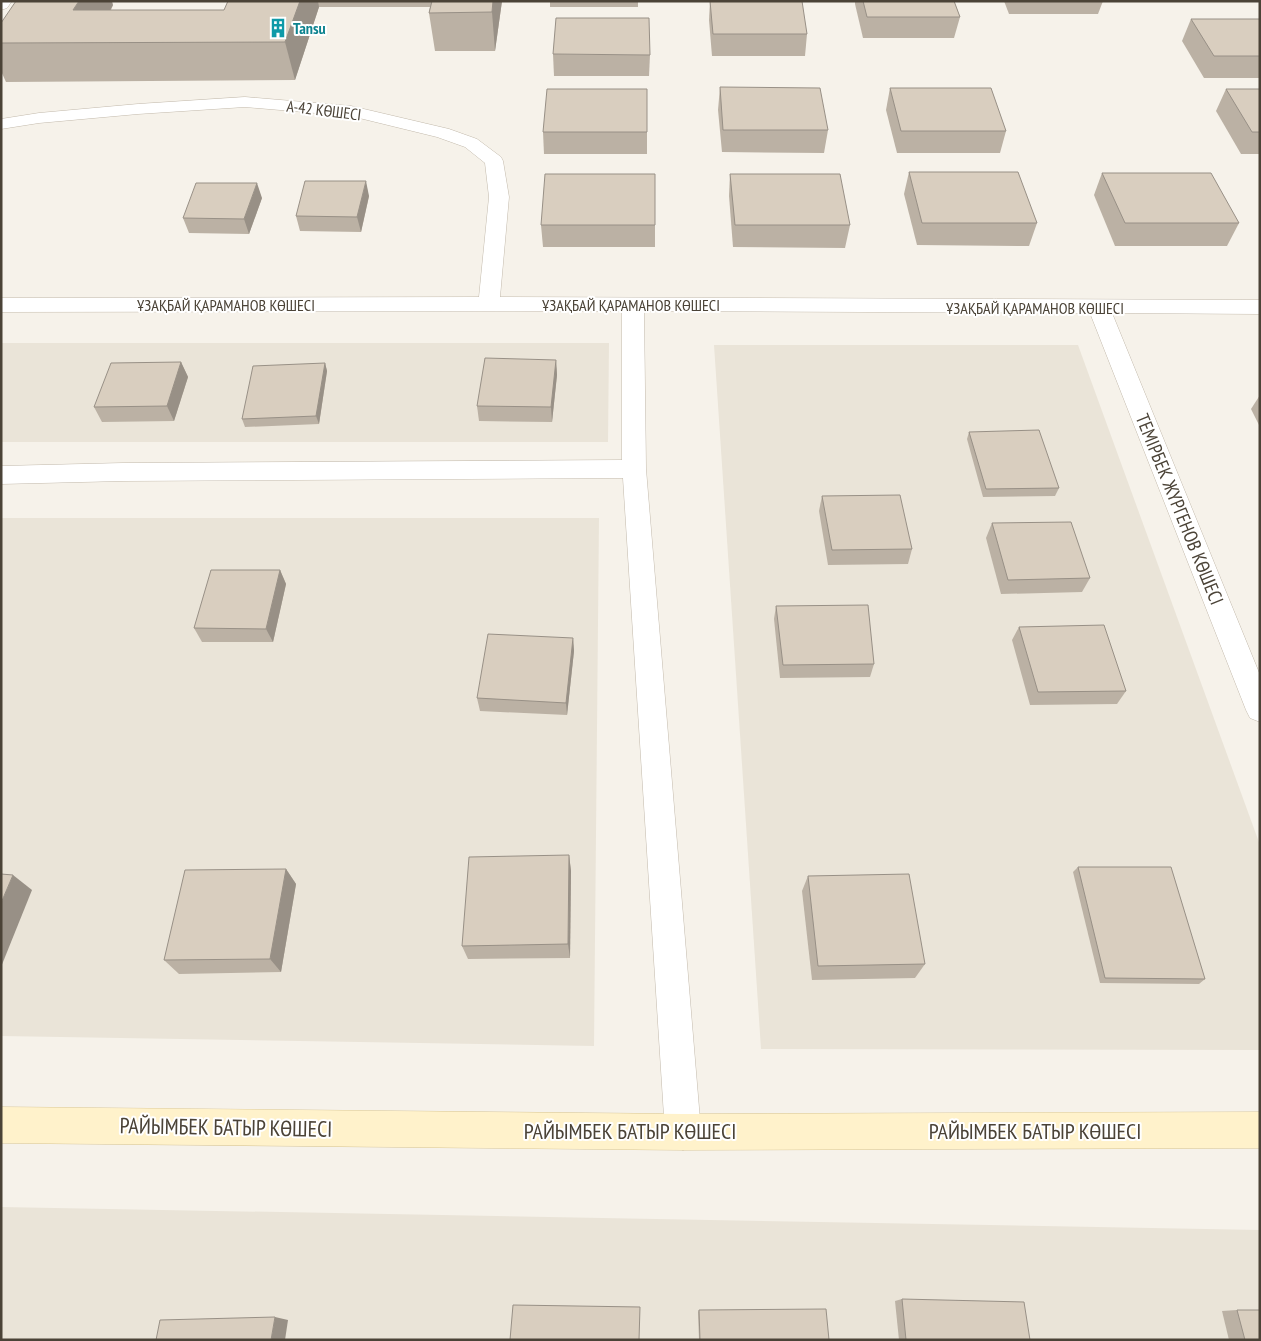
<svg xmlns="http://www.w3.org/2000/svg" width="1261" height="1341" font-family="'PT Sans Narrow',sans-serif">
  <rect width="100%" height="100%" fill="#f6f2ea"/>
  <!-- residential -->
  <g fill="#eae4d8">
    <polygon points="1,343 609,343 608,442 1,442"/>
    <polygon points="714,345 1078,345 1260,845 1260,1050 761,1049"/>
    <polygon points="1,518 599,518 594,1046 1,1036"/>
    <polygon points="1,1207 1260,1230 1260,1340 1,1340"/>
  </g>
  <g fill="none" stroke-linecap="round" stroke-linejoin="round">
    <defs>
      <g id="street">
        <polygon points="1,1 12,1 7,8 1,10"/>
        <polygon points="245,97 351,106 449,129 477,139 501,157 503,161 509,197 500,297 1260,300 1260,314 1112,313 1260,675 1260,722 1250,718 1246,710 1090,313 644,311 646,469 701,1132 696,1145 683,1150 670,1145 665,1132 623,478 123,481 1,484 1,466 123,463 622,460 622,311 1,312 1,298 479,297 489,197 485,163 465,147 437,137 351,116 245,107 138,114 39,123 1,129 1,119 39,113 138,104"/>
      </g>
      <polygon id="secondary" points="1,1107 683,1114 1260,1112 1260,1148 683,1150 1,1143"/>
    </defs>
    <!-- street casing -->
    <use href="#street" stroke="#c3baac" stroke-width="1"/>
    <!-- secondary casing -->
    <use href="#secondary" stroke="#d9c797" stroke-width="1"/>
    <!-- street -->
    <use href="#street" fill="#fff" fill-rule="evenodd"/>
    <!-- secondary -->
    <use href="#secondary" fill="#fff2cb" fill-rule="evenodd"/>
  </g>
  <!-- wall -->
  <g fill="#bbb1a4">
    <polygon points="228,1 502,1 495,51 435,51 429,13 430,7 319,7 295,80 6,82 1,71 1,23 113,5 111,10 224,10"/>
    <rect x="550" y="1" width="88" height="6"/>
    <polygon points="710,1 807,34 805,56 712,56 709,20"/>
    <polygon points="855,1 954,1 960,17 954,38 863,38 855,4"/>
    <polygon points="1004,1 1103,1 1098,14 1009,14"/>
    <polygon points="1191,19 1260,19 1260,78 1204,78 1182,41"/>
    <polygon points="553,54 650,55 649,76 554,76"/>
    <polygon points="720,87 828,130 824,153 722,152 718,110"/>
    <polygon points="890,88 1006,131 1000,153 897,153 886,110"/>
    <polygon points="1226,89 1260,89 1260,154 1241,154 1216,111"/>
    <polygon points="543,132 647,132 647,154 544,154"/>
    <polygon points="909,172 1037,223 1029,246 917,245 904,194"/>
    <polygon points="1102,173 1239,223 1227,246 1115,246 1094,195"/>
    <polygon points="730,174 850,225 845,248 733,247 729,196"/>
    <polygon points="369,196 361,232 300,231 296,216"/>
    <polygon points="262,198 249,234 189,233 183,218"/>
    <polygon points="541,225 655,225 655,247 543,247"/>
    <polygon points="556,360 557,375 552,422 479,421 477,406"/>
    <polygon points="181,362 188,377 174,421 102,422 94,407"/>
    <polygon points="325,363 327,371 319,424 245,427 242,419"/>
    <polygon points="1260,395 1260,427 1251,409"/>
    <polygon points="969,432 1059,488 1055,496 983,497 967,439"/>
    <polygon points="822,496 912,549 908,564 828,565 819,511"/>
    <polygon points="992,523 1090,578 1082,592 1001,594 986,538"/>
    <polygon points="280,570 286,584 273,642 202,642 194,628"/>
    <polygon points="776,606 874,664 870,677 780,678 774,619"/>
    <polygon points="1019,627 1126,691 1117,704 1030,705 1012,640"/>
    <polygon points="573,638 574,651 567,715 480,711 477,698"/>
    <polygon points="569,855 571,871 570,958 468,959 462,946"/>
    <polygon points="1078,867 1205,979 1199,984 1100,983 1073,872"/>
    <polygon points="286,869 296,884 281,972 179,974 164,960"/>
    <polygon points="808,876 925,964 915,978 812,980 802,891"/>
    <polygon points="902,1299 1030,1340 899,1340 895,1301"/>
    <polygon points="699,1310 829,1340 699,1340 698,1312"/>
    <polygon points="1237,1310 1260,1340 1229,1340 1222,1311"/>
  </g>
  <!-- shaded-wall -->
  <g fill="#989086">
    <polygon points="79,1 112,1 113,5 92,43 73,10"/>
    <polygon points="300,1 318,1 319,7 295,80 285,42"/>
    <polygon points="493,1 502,1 495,51 492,12"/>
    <polygon points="366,181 369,196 361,232 357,217"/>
    <polygon points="257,183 262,198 249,234 244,219"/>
    <polygon points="556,360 557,375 552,422 551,407"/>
    <polygon points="181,362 188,377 174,421 167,406"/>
    <polygon points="325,363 327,371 319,424 316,416"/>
    <polygon points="280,570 286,584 273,642 266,629"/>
    <polygon points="573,638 574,651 567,715 566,703"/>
    <polygon points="569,855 571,871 570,958 568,944"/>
    <polygon points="286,869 296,884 281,972 270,959"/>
    <polygon points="13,875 32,890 1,967 1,903"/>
    <polygon points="275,1317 288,1320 285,1340 271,1340"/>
  </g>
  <!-- building -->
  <g fill="#d9cebf" stroke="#989086">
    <polygon points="16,1 79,1 73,10 224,10 228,1 300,1 285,42 1,43 1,23"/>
    <polygon points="432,1 493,1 492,12 429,13"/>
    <polygon points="710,1 802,1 807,34 713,34"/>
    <polygon points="863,1 954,1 960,17 867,17"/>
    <polygon points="556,18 649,18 650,55 553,54"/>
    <polygon points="1191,19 1260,19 1260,56 1214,56"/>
    <polygon points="720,87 820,88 828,130 723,130"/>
    <polygon points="890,88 991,88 1006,131 901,131"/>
    <polygon points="547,89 647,89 647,132 543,132"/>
    <polygon points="1226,89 1260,89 1260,132 1252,132"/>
    <polygon points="909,172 1018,172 1037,223 922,223"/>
    <polygon points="1102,173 1211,173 1239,223 1125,223"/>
    <polygon points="545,174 655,174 655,225 541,225"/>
    <polygon points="730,174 840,174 850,225 735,225"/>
    <polygon points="305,181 366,181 357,217 296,216"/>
    <polygon points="196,183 257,183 244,219 183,218"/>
    <polygon points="485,358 556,360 551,407 477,406"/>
    <polygon points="181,362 167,406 94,407 111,363"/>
    <polygon points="325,363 316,416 242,419 253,366"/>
    <polygon points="1039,430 1059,488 986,489 969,432"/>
    <polygon points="900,495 912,549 832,550 822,496"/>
    <polygon points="1071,522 1090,578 1008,580 992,523"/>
    <polygon points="211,570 280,570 266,629 194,628"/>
    <polygon points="868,605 874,664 783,665 776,606"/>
    <polygon points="1104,625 1126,691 1038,692 1019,627"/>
    <polygon points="488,634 573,638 566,703 477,698"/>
    <polygon points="569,855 568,944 462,946 469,857"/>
    <polygon points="1078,867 1171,867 1205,979 1105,978"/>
    <polygon points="286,869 270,959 164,960 185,870"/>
    <polygon points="1,874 13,875 1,903"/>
    <polygon points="909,874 925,964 818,966 808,876"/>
    <polygon points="902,1299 1024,1302 1030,1340 906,1340"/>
    <polygon points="513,1305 640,1307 639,1340 510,1340"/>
    <polygon points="826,1309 829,1340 700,1340 699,1310"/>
    <polygon points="1237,1310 1260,1310 1260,1340 1245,1340"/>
    <polygon points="275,1317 271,1340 156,1340 160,1320"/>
  </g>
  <!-- icons -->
  <defs>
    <symbol id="building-bare" viewBox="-9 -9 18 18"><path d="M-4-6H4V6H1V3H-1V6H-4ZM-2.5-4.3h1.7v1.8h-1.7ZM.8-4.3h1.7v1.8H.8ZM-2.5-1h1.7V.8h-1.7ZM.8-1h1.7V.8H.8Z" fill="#0f9aa8" stroke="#fff" stroke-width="2.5" paint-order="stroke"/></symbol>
  </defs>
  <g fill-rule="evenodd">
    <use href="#building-bare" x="264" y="14" width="28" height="28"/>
  </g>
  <g text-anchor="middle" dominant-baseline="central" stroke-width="4" stroke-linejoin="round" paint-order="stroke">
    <!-- far-culture labels -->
    <g font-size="16" font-weight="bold" fill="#0d838f" stroke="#fff" text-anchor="start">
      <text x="293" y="28">Tansu</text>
    </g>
    <!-- far-street labels -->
    <g font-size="16" fill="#4b4337" stroke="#fff">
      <text transform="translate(324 110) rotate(7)">А-42 КӨШЕСІ</text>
      <text x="226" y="305">ҰЗАҚБАЙ ҚАРАМАНОВ КӨШЕСІ</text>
      <text x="631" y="305">ҰЗАҚБАЙ ҚАРАМАНОВ КӨШЕСІ</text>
      <text x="1035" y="308">ҰЗАҚБАЙ ҚАРАМАНОВ КӨШЕСІ</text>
    </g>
    <!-- street labels -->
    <g font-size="19" fill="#4b4337" stroke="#fff">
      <text transform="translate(1180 509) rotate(68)">ТЕМІРБЕК ЖҮРГЕНОВ КӨШЕСІ</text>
    </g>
    <!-- near-street labels -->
    <g font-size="22" fill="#4b4337" stroke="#fff">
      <text transform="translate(226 1127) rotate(1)">РАЙЫМБЕК БАТЫР КӨШЕСІ</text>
      <text x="630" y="1131">РАЙЫМБЕК БАТЫР КӨШЕСІ</text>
      <text x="1035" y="1131">РАЙЫМБЕК БАТЫР КӨШЕСІ</text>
    </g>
  </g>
  <!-- border -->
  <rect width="1261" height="1341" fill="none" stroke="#4b4337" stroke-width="5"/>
</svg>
